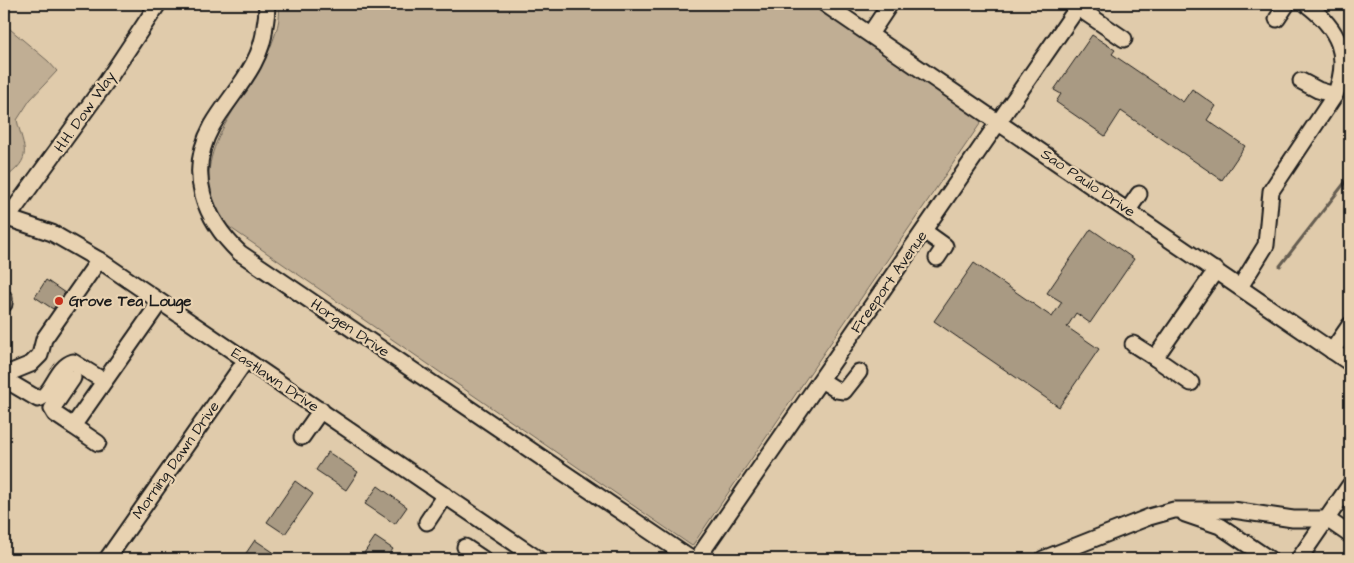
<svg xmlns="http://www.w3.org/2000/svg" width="1354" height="563" font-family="'Architects Daughter',sans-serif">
  <rect width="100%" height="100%" fill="#e0cbab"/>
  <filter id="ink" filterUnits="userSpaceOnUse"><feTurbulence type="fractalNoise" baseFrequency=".02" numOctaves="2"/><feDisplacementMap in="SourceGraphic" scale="10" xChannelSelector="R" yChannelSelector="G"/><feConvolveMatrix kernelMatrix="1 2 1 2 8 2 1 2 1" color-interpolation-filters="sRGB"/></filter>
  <g filter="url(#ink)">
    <!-- green -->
    <g fill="#c0ae94" stroke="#6e6558">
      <path d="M279 4H811L982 121 692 546 222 222C219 214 213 206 211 198 197 141 250 96 270 48 276 34 281 19 279 4Z"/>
      <path d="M4 24 48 61 57 71 30 100 17 120C24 150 34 157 4 179Z"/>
    </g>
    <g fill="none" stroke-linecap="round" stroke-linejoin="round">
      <!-- stream -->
      <polyline stroke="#655d51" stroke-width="3" points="1280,266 1350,176"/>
    </g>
    <!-- building -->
    <g fill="#a99a83" stroke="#1c1c1c">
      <polygon points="1092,35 1115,50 1112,54 1183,102 1192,89 1216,106 1207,120 1245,146 1222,180 1121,111 1105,136 1056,102 1061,94 1054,90"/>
      <polygon points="1091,229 1134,259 1090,323 1076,313 1067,327 1099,349 1059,407 934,321 974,263 1052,317 1062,302 1047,293"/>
      <polygon points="46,280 65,293 53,309 35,297"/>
      <polygon points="328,452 358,472 346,490 316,470"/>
      <polygon points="295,481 313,494 285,534 267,522"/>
      <polygon points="378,486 407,507 395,524 365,504"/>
      <polygon points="375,537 393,549 386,559 360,559"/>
      <polygon points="255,540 273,552 268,559 242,559"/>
    </g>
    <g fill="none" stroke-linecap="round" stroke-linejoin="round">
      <defs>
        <g id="minor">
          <path d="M266 4C268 11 266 19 265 26 262 66 231 93 212 126 186 173 204 219 240 253L691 559"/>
          <polyline points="825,4 1350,363"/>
          <polyline points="1077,7 1124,39"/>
          <polyline points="1277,19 1287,4"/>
          <polyline points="870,34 890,4"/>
          <polyline points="1301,81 1318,90 1335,95"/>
          <polyline points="1128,210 1139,194"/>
          <polyline points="4,217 52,233 99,260 538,559"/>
          <polyline points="4,223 107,81 158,4"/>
          <polyline points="924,231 945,246 937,258"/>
          <path d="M1240 287 1266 245 1271 191 1335 95C1351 55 1339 29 1306 4"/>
          <polyline points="4,298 4,304"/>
          <polyline points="1133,344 1155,358"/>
          <polyline points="1332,351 1350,325"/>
          <polyline points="4,375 31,364 40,355 44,339 99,260"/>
          <path d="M4 379 38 399C52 396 56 367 73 362L104 381"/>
          <polyline points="821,380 837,390 844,391 859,372"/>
          <polyline points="1191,383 1155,358 1216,270"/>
          <polyline points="73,426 55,414 52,409 73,378"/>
          <polyline points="302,437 321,410"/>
          <polyline points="98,443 73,426 160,302"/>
          <polyline points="1185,514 1220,526 1269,559"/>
          <polyline points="427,522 445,495"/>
          <polyline points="465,547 483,559"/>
          <polyline points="107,559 246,360"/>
          <polyline points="697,559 1080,4"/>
          <polyline points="1043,559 1149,517 1174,510 1233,510 1293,519 1327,519 1350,535"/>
          <polyline points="1299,559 1350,485"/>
        </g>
      </defs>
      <!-- minor casing -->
      <use href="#minor" stroke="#1c1c1c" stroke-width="19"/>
      <!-- minor -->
      <use href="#minor" stroke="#e8d2b1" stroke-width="15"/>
    </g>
  </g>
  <!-- markers -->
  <circle fill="#c8321e" stroke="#e8d2b1" stroke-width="2" cx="59" cy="301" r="5"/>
  <g text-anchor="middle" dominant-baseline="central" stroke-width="4.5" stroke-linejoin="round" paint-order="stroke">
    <!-- street labels -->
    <g font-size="15" fill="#1c1c1c" stroke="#e8d2b1">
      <text transform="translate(85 112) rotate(-55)">H.H. Dow Way</text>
      <text transform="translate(1088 183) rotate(34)">Sao Paulo Drive</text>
      <text transform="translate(889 282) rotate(-55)">Freeport Avenue</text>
      <text transform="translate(350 328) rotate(34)">Horgen Drive</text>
      <text transform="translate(275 380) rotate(34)">Eastlawn Drive</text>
      <text transform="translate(176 460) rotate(-55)">Morning Dawn Drive</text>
    </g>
    <!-- poi labels -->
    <g font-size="15" font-weight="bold" fill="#1c1c1c" stroke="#e8d2b1" text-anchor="start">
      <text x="69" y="301">Grove Tea Louge</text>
    </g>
  </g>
  <!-- margin -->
  <rect width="1354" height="563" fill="none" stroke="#e8d2b1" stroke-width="20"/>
  <rect x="10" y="10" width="1334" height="543" fill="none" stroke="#1c1c1c" stroke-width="2" filter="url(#ink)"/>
</svg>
